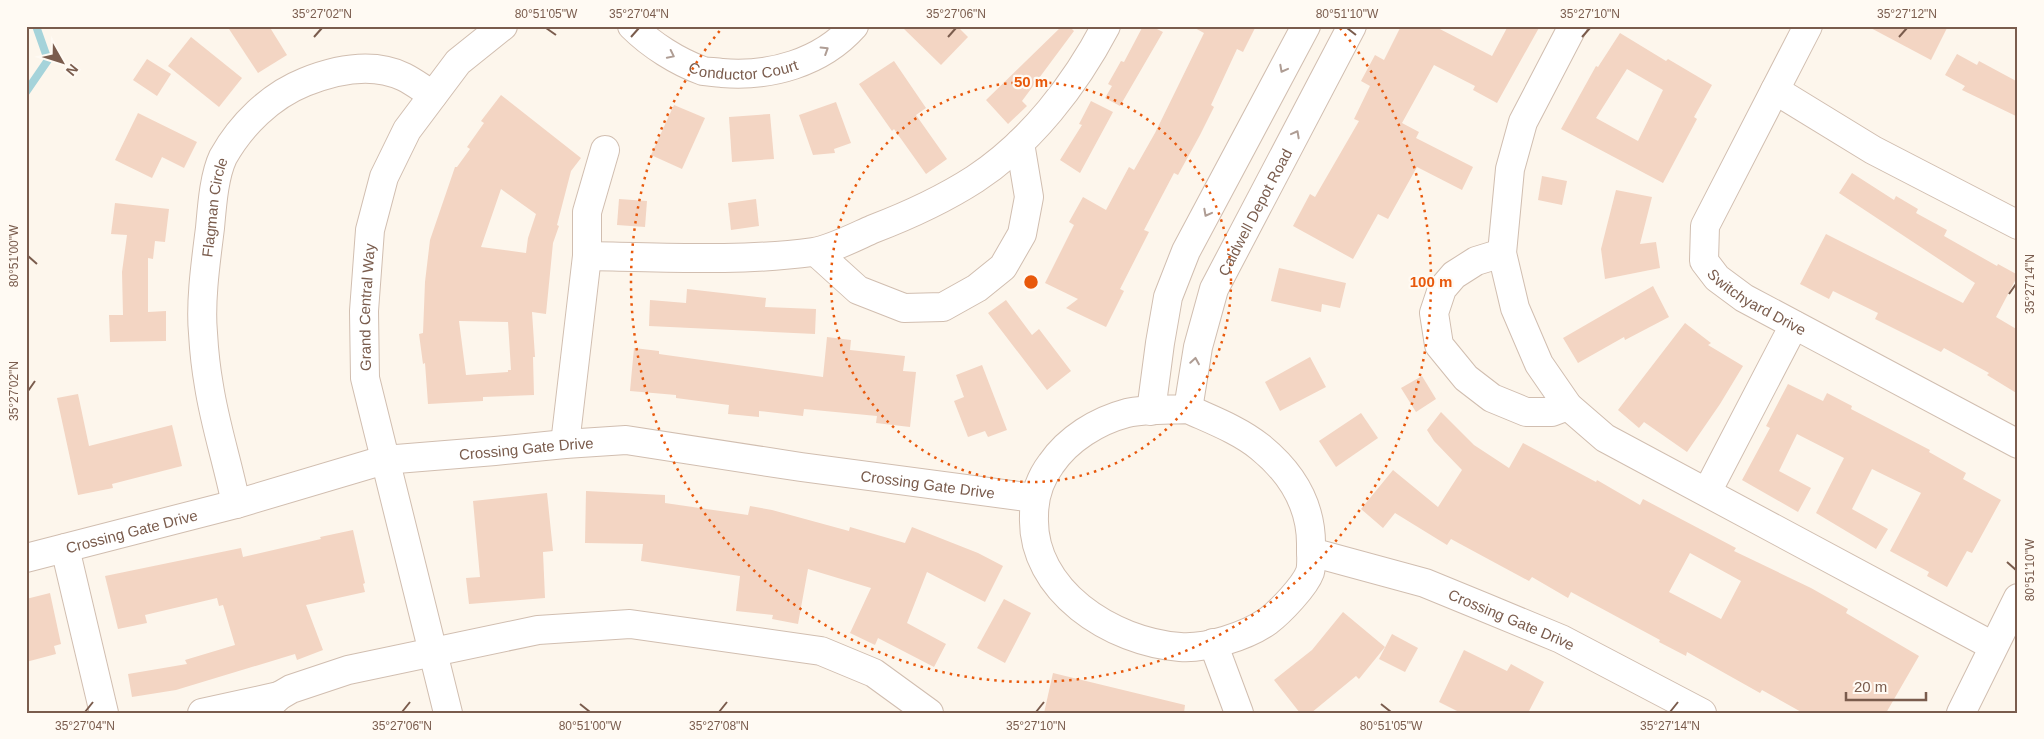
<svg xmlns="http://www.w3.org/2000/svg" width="2044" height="739" font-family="Helvetica,sans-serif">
  <rect width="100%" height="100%" fill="#fdf6ec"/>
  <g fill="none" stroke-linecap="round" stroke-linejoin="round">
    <!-- stream -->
    <polyline stroke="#a5d3da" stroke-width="8" points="26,92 48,60 36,26"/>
  </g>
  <!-- building -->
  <g fill="#f3d5c3" fill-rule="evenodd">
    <polygon points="227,26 269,26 287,55 258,73"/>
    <polygon points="901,26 957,26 968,37 941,65"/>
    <polygon points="1062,26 1069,26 1074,31 1022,101 1027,106 1008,124 986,100"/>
    <polygon points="1143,26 1151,26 1163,32 1120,106 1105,98 1112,86 1108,84 1121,61 1124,62"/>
    <polygon points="1191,26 1256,26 1243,52 1237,49 1211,105 1214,107 1200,135 1178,175 1174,173 1144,230 1149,232 1120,289 1124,291 1106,327 1066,308 1078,299 1045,283 1074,225 1069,222 1083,197 1106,210 1129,167 1134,170 1155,133 1204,33"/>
    <polygon points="1401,26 1434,26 1492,56 1508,26 1540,26 1497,103 1473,90 1475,86 1434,65 1402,123 1419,132 1416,138 1473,167 1462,190 1417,167 1388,219 1378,214 1353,259 1293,226 1310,194 1315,197 1359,121 1354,119 1370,86 1361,81 1375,55 1384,60"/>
    <polygon points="1867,26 1948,26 1931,60"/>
    <path d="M1620 33 1666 61 1668 59 1712 85 1694 117 1697 119 1663 183 1561 129 1596 66 1598 67ZM1627 69 1663 90 1638 141 1596 118Z"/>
    <polygon points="191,37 242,78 219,107 168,66"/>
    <polygon points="1957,54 1977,65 1979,61 2018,82 2018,117 1962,90 1965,86 1945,75"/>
    <polygon points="147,59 171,74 157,96 133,80"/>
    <polygon points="894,61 926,108 916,115 947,159 926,174 894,129 892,131 859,84"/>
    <path d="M501 95 581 158 571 171 557 225 559 226 553 243 546 314 532 312 535 357H533L534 395 483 397V401L428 404 425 363 423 364 419 334 423 333 425 282 430 240 455 167H457L470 149 467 147 484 123 481 121ZM501 189 536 214 528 238 526 253 481 247ZM459 321 508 322 511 370H508V372L466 375Z"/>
    <polygon points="1091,101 1113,112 1080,173 1060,160 1082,125 1079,124"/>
    <polygon points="836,102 851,143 834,149 835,153 813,155 799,115"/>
    <polygon points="674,105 705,118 682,169 651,155"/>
    <polygon points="138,113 197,142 184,168 162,157 152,178 115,160"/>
    <polygon points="770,114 774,159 732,162 729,117"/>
    <polygon points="1852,173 1894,200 1896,196 1918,209 1916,213 1947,230 1944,236 1997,266 1998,264 2018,275 1996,317 2018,330 2018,394 1987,375 1989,373 1944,348 1941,352 1875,319 1878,313 1833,291 1829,299 1800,284 1826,234 1963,303 1975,283 1839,193"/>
    <polygon points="1542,176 1567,181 1562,205 1538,200"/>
    <polygon points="1616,190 1652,197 1640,244 1656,242 1660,268 1605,279 1601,249"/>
    <polygon points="619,199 647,201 645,227 617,225"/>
    <polygon points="756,199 759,226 731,230 728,203"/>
    <polygon points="115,203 169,209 165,242 155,241 153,259 148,258 148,312 166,311 166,341 110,342 109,315 123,315 122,272 127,235 111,234"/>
    <polygon points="1279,268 1346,283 1340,308 1322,304 1321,312 1271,301"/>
    <polygon points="1653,286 1669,317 1625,340 1624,337 1578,363 1563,338"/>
    <polygon points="687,289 766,298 765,307 816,309 815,334 649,326 650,300 686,303"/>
    <polygon points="1006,300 1032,335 1039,329 1071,371 1047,390 988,313"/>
    <polygon points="1685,323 1711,343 1708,345 1743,366 1720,404 1687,452 1644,422 1639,428 1618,410"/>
    <polygon points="827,337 851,340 850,350 905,356 903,371 916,372 910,427 876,423 877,416 804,409 803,416 759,411 759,417 728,414 729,405 676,398 676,395 630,391 634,348 659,351 659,354 823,377"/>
    <polygon points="1310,357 1326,387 1280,411 1265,382"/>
    <polygon points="982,365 1007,430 988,437 985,431 968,437 954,401 964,397 956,375"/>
    <polygon points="1422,376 1436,399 1416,412 1401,388"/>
    <polygon points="1788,384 1823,401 1827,393 1852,406 1851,409 1930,450 1929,452 1966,473 1963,479 2001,500 1972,553 1967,551 1947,587 1927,576 1929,572 1890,551 1921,493 1872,469 1852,509 1888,529 1876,549 1816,513 1844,458 1797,434 1779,471 1811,488 1798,512 1742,480 1770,428 1766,426"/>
    <polygon points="78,394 89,446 172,425 182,466 112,484 113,488 78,495 57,398"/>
    <path d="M1441 412 1474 445 1509 468 1523 443 1596 482 1597 480 1640 505 1643 499 1736 548 1734 551 1811 588 1848 609 1846 613 1919 656 1886 713H1803L1762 690 1760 693 1687 652 1686 656 1659 642 1660 640 1571 592 1568 598 1532 577 1529 581 1451 539 1447 545 1395 513 1383 528 1361 509 1393 470 1438 507 1462 470 1434 441 1427 430ZM1690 553 1741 581 1721 619 1669 592Z"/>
    <polygon points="1361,413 1378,438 1336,467 1319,441"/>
    <polygon points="586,491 665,495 665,503 748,515 750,506 772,510 849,531 850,527 905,543 912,527 978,553 1003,566 985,602 927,572 907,623 946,644 934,667 878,638 875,645 850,633 871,588 808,569 798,624 772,619 773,615 736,611 740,576 641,561 643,544 585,543"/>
    <polygon points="547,493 553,551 543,552 545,598 469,604 466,578 480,577 473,501"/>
    <polygon points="353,530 365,583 363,584 365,592 306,605 323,650 297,660 295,654 176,690 132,697 128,674 187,664 185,660 235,645 223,605 219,606 217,598 145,615 147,623 118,629 105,576 241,548 243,557 321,539 320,537"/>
    <polygon points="50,593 61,644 54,646 56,654 26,662 26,599"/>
    <polygon points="1004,599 1031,613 1005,663 977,648"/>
    <polygon points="1343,612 1385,647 1359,679 1356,676 1311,713 1300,713 1274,680 1312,650"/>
    <polygon points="1392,634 1418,648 1405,672 1379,659"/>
    <polygon points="1464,650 1507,671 1511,664 1544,682 1528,713 1461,713 1439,702"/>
    <polygon points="1053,673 1185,705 1184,713 1044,713"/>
  </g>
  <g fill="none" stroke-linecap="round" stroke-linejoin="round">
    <defs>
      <g id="minor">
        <path id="s1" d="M632 26C651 45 678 62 703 71 709 72 716 72 722 73 770 77 821 63 854 26"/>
        <polyline points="1573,26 1523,122 1510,169 1502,253 1515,308 1539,364 1568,406 1605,438 1993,646"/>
        <path id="s2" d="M1808 26 1705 226 1704 261 1717 278 1744 298 2018 444"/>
        <polyline points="1775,90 1873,150 2018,225"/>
        <polyline points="816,252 858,290 904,308 943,307 977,288 1003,267 1022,234 1029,197 1020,143"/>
        <polyline points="1502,253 1476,261 1454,275 1442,289 1434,313 1439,345 1466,378 1492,398 1526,412 1552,412 1568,406"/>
        <path d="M587 256C662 257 739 262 813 252 830 250 857 236 873 229 907 216 944 199 975 179 1031 142 1075 85 1106 26"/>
        <path d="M1188 409C1212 420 1239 430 1260 447 1292 473 1312 505 1311 547 1311 554 1312 565 1310 572 1305 586 1280 612 1268 621 1247 636 1206 649 1180 647 1112 642 1031 591 1034 516 1034 496 1039 480 1051 464 1068 439 1097 421 1127 413 1146 409 1168 410 1188 409Z"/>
        <path id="s3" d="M1188 409 1198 347 1214 289 1352 26"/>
        <polyline points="1151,411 1160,343 1168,297 1186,251 1306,26"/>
        <polyline points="565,444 587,256 587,212 605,150"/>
        <polyline points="1707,492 1794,325"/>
        <path id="s4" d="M236 504C228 464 215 425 209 386 206 369 204 351 203 333 200 301 206 260 210 228 212 206 214 176 223 157 241 125 270 96 305 82 335 70 373 62 404 77 414 82 423 89 433 95"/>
        <polyline points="65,548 104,713"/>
        <path id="s5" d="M1311 552 1425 583 1486 608 1561 639 1702 713"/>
        <path id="s6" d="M26 558 236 504 384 460 495 451 565 444 626 440 801 467 1034 498"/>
        <polyline points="1213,643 1239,713"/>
        <polyline points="202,713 279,696"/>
        <polyline points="261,713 279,696 291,689 348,670 538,630 630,624 821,651 874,673 929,713"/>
        <path id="s7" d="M448 713 365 378 364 311 370 230 384 177 407 130 458 62 503 26"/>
        <polyline points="1961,713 2018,598"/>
      </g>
    </defs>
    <!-- minor casing -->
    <use href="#minor" stroke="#d1beb0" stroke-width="30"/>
    <!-- minor -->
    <use href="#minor" stroke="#fff" stroke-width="28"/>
  </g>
  <!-- one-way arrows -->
  <defs><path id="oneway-chevron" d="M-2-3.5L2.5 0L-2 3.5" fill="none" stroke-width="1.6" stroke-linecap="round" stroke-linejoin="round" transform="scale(1.25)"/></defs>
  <g stroke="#af9d94">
    <use href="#oneway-chevron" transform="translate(825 50) rotate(-32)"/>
    <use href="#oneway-chevron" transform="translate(671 55) rotate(26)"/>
    <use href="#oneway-chevron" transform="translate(1283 69) rotate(118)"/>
    <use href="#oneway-chevron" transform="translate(1296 134) rotate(-62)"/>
    <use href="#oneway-chevron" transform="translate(1207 213) rotate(118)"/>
    <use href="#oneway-chevron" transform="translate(1195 361) rotate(-81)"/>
  </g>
  <!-- ticks -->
  <path fill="none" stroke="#7a5c4d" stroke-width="2" d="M546 28 556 35M1347 28 1356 35M314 37 322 28M631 37 639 28M948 37 956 28M1582 37 1590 28M1899 37 1907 28M28 256 37 264M2009 294 2016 284M28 391 35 381M2007 562 2016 570M580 704 590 712M1381 704 1391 712M85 712 93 702M402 712 410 702M719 712 727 702M1036 712 1044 702M1670 712 1678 702"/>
  <!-- distance rings -->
  <g fill="none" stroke="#e8590c" stroke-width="2.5" stroke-dasharray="2.5 5">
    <circle cx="1031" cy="282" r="200"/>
    <path d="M1340 28A400 400 0 1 1 722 28"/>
  </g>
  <g text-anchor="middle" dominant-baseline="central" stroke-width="4.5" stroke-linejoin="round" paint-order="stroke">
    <!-- street labels -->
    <g font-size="15" fill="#7a5c4d" stroke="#fffaf3">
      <text stroke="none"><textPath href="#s1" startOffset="125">Conductor Court</textPath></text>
      <text stroke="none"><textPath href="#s4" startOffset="301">Flagman Circle</textPath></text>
      <text stroke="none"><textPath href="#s3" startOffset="210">Caldwell Depot Road</textPath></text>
      <text stroke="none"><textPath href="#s2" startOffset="328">Switchyard Drive</textPath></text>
      <text stroke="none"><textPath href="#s7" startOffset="416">Grand Central Way</textPath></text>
      <text stroke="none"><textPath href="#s6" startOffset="514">Crossing Gate Drive</textPath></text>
      <text stroke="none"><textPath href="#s6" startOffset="919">Crossing Gate Drive</textPath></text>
      <text stroke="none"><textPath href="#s6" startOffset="109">Crossing Gate Drive</textPath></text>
      <text stroke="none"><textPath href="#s5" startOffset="212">Crossing Gate Drive</textPath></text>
    </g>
  </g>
  <circle cx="1031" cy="282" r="8" fill="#e8590c" stroke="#fffaf3" stroke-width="2.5"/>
  <g font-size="15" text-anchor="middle" font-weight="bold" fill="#e8590c" stroke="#fffaf3" stroke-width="4.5" stroke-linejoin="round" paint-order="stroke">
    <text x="1031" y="87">50 m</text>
    <text x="1431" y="287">100 m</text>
  </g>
  <!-- border -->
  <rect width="2044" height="739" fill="none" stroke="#fffaf3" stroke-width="55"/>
  <!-- north arrow -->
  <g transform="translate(62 62) rotate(129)" stroke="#fffaf3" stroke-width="4" paint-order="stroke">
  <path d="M0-4L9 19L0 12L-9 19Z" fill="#7a5c4d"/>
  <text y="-8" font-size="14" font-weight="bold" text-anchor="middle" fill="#7a5c4d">N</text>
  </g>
  <!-- scale -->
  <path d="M1846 692v8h80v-8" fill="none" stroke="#7a5c4d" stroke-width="2.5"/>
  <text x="1854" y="692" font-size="15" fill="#7a5c4d" stroke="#fffaf3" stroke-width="4" paint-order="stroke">20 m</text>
  <rect x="28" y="28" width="1988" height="684" fill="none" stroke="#7a5c4d" stroke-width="2"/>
  <g font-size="12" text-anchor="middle" fill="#7a5c4d">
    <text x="322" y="18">35°27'02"N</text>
    <text x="546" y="18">80°51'05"W</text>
    <text x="639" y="18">35°27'04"N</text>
    <text x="956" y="18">35°27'06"N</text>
    <text x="1347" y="18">80°51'10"W</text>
    <text x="1590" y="18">35°27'10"N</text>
    <text x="1907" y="18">35°27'12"N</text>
    <text transform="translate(14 256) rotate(-90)" y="4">80°51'00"W</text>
    <text transform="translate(2030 284) rotate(-90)" y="4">35°27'14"N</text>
    <text transform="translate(14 391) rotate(-90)" y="4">35°27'02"N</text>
    <text transform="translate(2030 570) rotate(-90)" y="4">80°51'10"W</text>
    <text x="85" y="730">35°27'04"N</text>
    <text x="402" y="730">35°27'06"N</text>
    <text x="590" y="730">80°51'00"W</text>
    <text x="719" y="730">35°27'08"N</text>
    <text x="1036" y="730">35°27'10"N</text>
    <text x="1391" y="730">80°51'05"W</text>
    <text x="1670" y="730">35°27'14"N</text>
  </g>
</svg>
